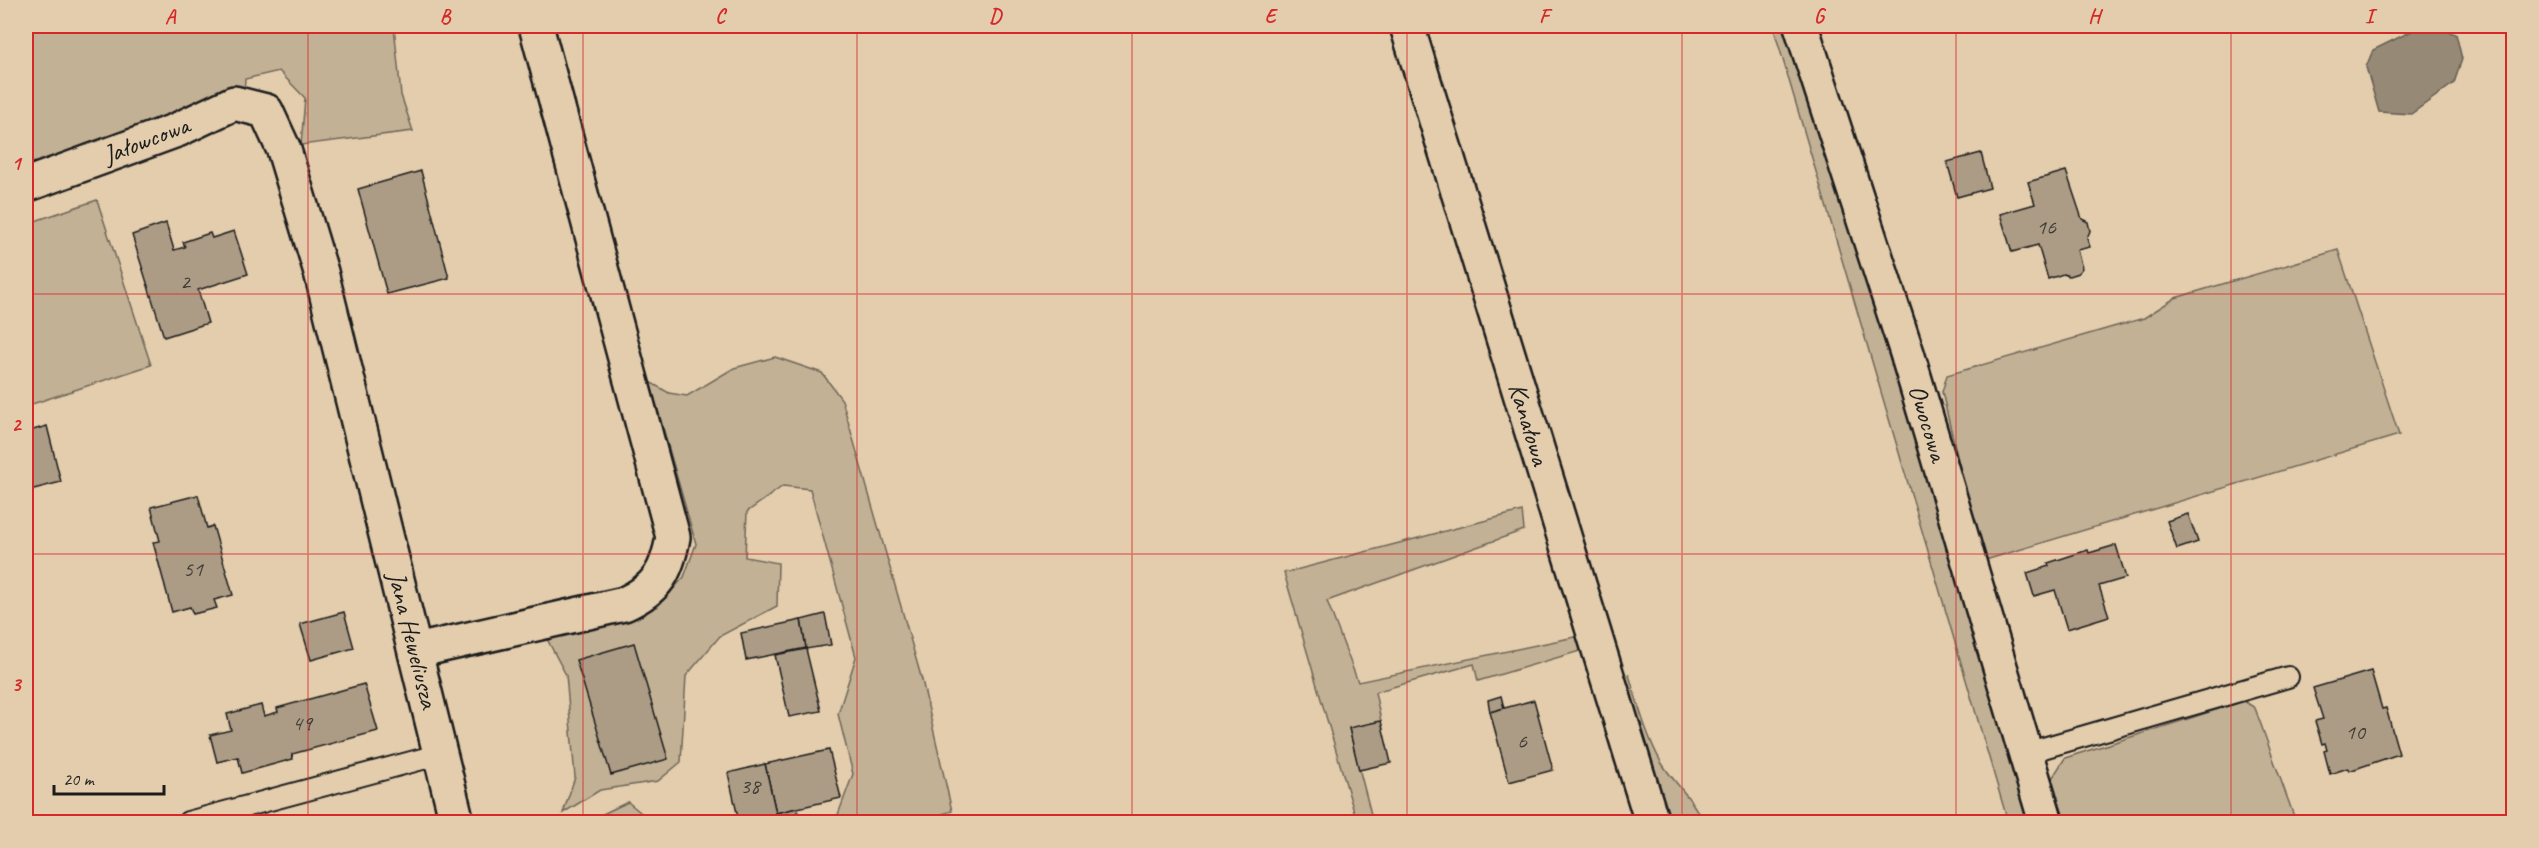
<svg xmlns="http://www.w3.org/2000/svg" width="2539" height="848" font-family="Caveat,sans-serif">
  <rect width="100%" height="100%" fill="#e3cdad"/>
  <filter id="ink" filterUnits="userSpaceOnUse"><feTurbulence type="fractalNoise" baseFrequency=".0167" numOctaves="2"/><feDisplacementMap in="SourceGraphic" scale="12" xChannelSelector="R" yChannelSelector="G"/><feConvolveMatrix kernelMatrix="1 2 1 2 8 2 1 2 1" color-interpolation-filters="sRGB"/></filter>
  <g filter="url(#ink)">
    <!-- green -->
    <g fill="#c2b195" stroke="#6f6658" stroke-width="1.5">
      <polygon points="26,26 394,26 401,95 413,131 301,145 305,98 279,71 245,79 244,94 26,170"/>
      <polygon points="1773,26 1789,26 2030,822 2008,822"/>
      <polygon points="97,200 151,365 26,406 26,224"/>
      <polygon points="2338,250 2399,435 1982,561 1942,392 1947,375 2144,318 2175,298"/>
      <polygon points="775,357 822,373 842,400 922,680 952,811 917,822 832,822 836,820 853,774 838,714 856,657 810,489 783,486 747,512 745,557 778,563 777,606 720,636 686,676 681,762 658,781 600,790 563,813 575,777 566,675 547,639 611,625 657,607 684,577 696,544 650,382 669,393 687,396 734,368"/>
      <polygon points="1522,511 1524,530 1327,601 1358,682 1580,636 1580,651 1478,681 1474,664 1375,692 1381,721 1349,729 1373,822 1357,822 1284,573"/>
      <path d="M1620 675H1629C1638 704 1646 735 1661 762 1673 782 1696 802 1702 822H1667Z"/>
      <polygon points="2244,701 2255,708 2296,822 2061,822 2049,783 2065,758"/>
      <polygon points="628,802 652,822 586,822"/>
    </g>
    <!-- water -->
    <polygon fill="#968976" stroke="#655d52" stroke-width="1.5" points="2422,26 2430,26 2456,34 2462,59 2454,83 2411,114 2379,112 2366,67 2373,50"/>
    <!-- building -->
    <g fill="#ac9c85" stroke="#1c1c1c" stroke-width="1.5">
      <polygon points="1981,153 1990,188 1957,197 1947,162"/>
      <polygon points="421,171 449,278 387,294 358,189"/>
      <polygon points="2066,171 2082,219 2088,222 2090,231 2087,238 2090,247 2077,250 2082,268 2078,273 2069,276 2063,274 2048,279 2038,245 2012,252 2000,214 2035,204 2028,182"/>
      <polygon points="166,223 174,250 185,247 183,242 210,233 212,238 234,231 248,274 198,290 208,323 164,337 132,235"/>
      <polygon points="47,426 61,482 26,491 26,432"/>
      <polygon points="198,495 207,528 213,526 233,595 214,600 217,608 193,614 190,607 172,612 153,542 160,541 151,507"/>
      <polygon points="2188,514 2198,542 2177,549 2167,521"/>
      <polygon points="2116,545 2126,578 2099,586 2109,616 2067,629 2055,590 2034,596 2027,573 2049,566 2048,563 2088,550 2089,553"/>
      <polygon points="344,612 354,648 311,660 300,624"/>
      <polygon points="825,614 831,645 806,649 801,620"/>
      <polygon points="801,620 806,648 746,660 741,633"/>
      <polygon points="634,643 668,759 611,775 576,660"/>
      <polygon points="806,649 821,711 789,717 775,655"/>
      <polygon points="2371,671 2382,709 2386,708 2399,754 2349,771 2348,768 2330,774 2324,751 2327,750 2325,743 2322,744 2315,721 2323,719 2313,688"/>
      <polygon points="364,684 378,731 292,754 293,759 242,773 238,757 217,762 210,735 231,730 227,714 261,705 264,716 278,712 277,708"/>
      <polygon points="1501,696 1504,708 1490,712 1488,700"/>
      <polygon points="1534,700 1553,770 1509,782 1490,712"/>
      <polygon points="1381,721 1391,763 1359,770 1349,728"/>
      <polygon points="829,750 841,798 776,813 765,764"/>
      <polygon points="765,764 776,813 797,808 800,822 759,822 758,817 739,822 728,773"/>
    </g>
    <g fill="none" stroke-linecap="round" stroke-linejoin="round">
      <defs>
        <g id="service">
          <polyline points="2026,753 2288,677"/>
          <polyline points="188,822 441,754"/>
        </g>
        <g id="minor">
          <polyline points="1407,26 1652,822"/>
          <polyline points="1801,26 1907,353 2046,822"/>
          <polyline points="26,185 177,130 234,103 266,111 284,150 321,272 457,822"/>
          <path d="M416 651 624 604C657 589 667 572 673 537L536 26"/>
        </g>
      </defs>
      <!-- service casing -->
      <use href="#service" stroke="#1c1c1c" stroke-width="24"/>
      <!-- minor casing -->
      <use href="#minor" stroke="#1c1c1c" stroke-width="38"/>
      <!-- service -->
      <use href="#service" stroke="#e3cdad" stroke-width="20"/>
      <!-- minor -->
      <use href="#minor" stroke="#e3cdad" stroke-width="33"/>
    </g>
  </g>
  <!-- grid -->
  <path fill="none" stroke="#d62828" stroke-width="1.5" stroke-opacity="0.55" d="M308 26V822M583 26V822M857 26V822M1132 26V822M1407 26V822M1682 26V822M1956 26V822M2231 26V822M26 294H2514M26 554H2514"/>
  <g text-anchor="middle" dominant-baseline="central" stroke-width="5" stroke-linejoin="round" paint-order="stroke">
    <!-- number labels -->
    <g font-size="22" fill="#403c36">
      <text x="2046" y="227">16</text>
      <text x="185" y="282">2</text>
      <text x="193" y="569">51</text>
      <text x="302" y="723">49</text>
      <text x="2355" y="732">10</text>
      <text x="1522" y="741">6</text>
      <text x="750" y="786">38</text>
    </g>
    <!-- street labels -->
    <g font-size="26" fill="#1c1c1c" stroke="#e3cdad">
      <text transform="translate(146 140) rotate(-21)">Jałowcowa</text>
      <text transform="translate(1928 423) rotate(73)">Owocowa</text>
      <text transform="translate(1529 424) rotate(73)">Kanałowa</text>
      <text transform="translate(413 640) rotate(76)">Jana Heweliusza</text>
    </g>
  </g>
  <!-- margin -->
  <rect width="2539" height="848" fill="none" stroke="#e3cdad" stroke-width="66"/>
  <!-- scale -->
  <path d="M54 785v9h110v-9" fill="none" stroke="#1c1c1c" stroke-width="3"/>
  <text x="63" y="785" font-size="18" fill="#1c1c1c" stroke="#e3cdad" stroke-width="4.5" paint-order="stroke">20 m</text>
  <rect x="33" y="33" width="2473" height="782" fill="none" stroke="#d62828" stroke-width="2"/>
  <g font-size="20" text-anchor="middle" font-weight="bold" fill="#d62828">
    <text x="170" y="23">A</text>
    <text x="445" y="23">B</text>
    <text x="720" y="23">C</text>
    <text x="995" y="23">D</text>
    <text x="1270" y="23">E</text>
    <text x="1544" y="23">F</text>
    <text x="1819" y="23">G</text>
    <text x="2094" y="23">H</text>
    <text x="2369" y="23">I</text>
    <text x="16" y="170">1</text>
    <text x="16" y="431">2</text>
    <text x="16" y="691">3</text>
  </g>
</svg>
